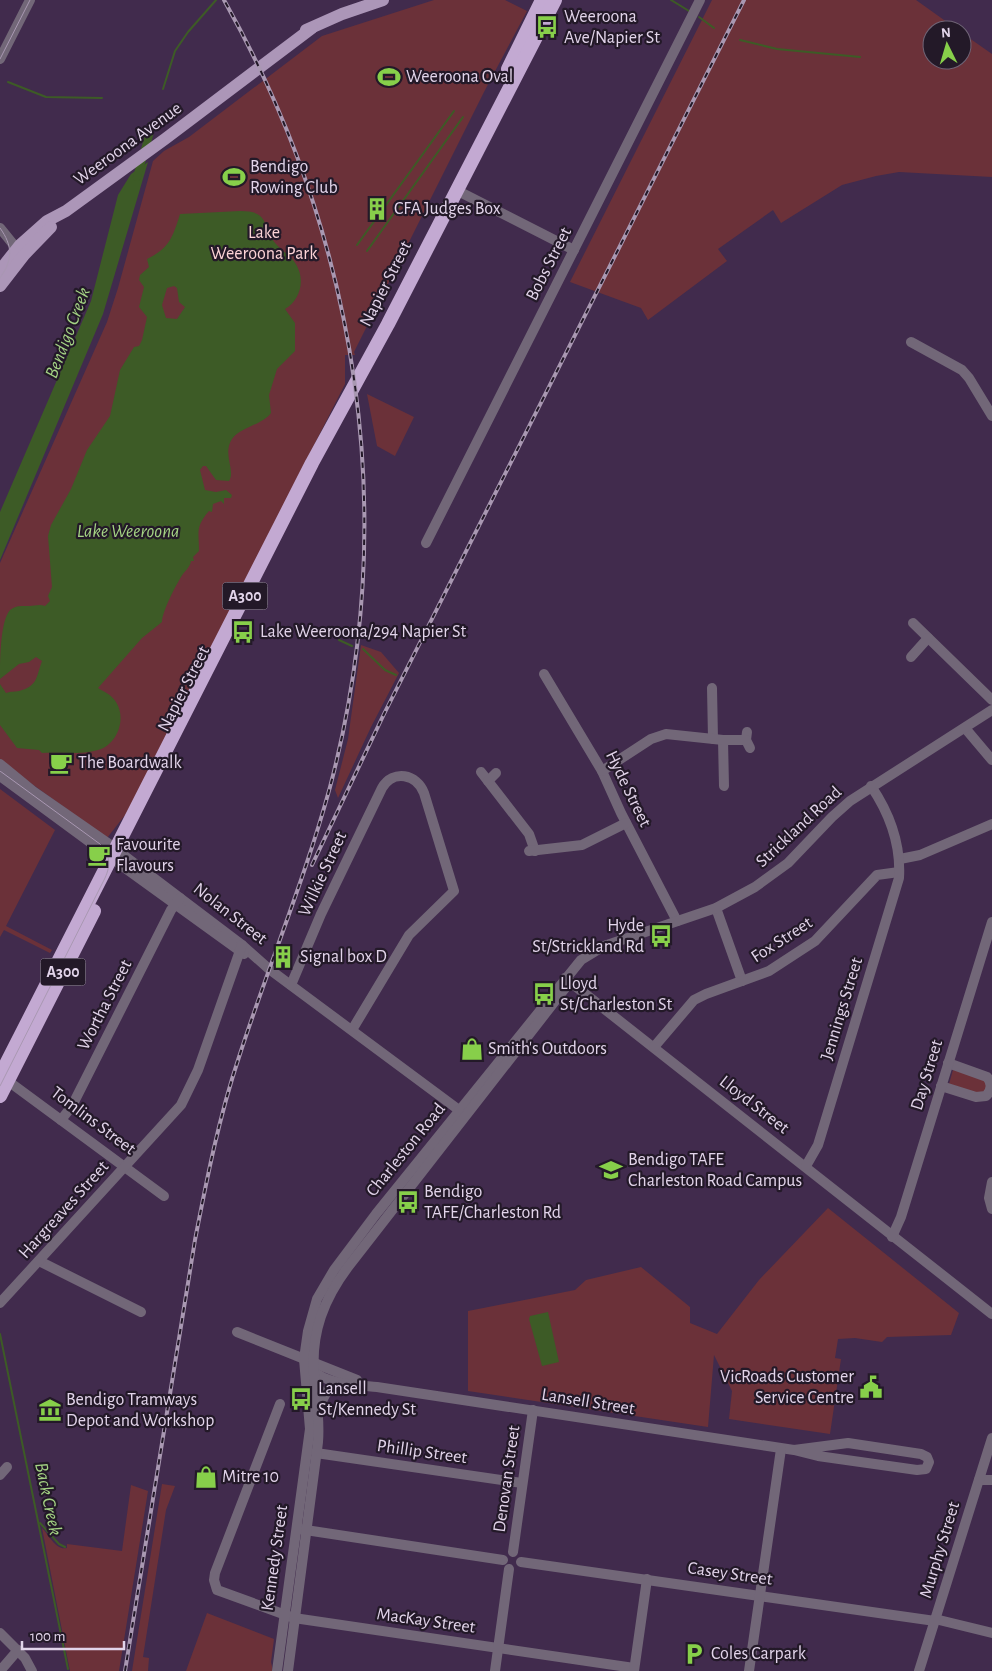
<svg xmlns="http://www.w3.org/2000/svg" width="992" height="1671" font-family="'Alegreya Sans',sans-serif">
  <rect width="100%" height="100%" fill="#412b4d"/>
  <!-- green -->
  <g fill="#6b3139">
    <polygon points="434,0 505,0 527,11 484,92 354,352 355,355 345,355 345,384 129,810 107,838 0,761 0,563 107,322 118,288 153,161 164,151 189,137 322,36"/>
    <polygon points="712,0 916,0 958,30 932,30 932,60 962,60 962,33 992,54 992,177 899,172 876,176 842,185 781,223 773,210 718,249 727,261 648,320 641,308 570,282"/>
    <polygon points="367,394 414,417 395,456 377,446"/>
    <polygon points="361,645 381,652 399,673 371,727 338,798 335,790 348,739"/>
    <polygon points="0,789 55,830 6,926 52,950 50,953 4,930 0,937"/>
    <polygon points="953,1070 981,1076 989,1085 983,1095 949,1084"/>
    <polygon points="828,1208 959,1313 951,1335 887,1337 882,1342 855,1338 838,1339 835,1358 841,1359 830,1434 729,1419 732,1391 714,1355 708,1427 468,1391 468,1311 575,1290 586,1280 641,1267 690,1307 690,1323 717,1334 759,1280"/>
    <polygon points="162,1484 175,1486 166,1510 143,1657 149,1658 148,1671 132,1671"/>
    <path d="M131 1485 148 1491 119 1671H70L42 1528C49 1535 56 1551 67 1548V1544L122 1551Z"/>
    <polygon points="207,1613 274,1639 271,1662 273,1671 186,1671"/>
  </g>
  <!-- water -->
  <g fill="#3d5b26" fill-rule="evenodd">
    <polygon points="148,162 103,314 0,560 0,512 91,301 118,195 131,174"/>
    <path d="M240 211C271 211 261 226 276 244 281 250 288 254 293 260 307 277 301 300 285 309L295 323V351L277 369 269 395 271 413C262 425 241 427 232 439 222 454 236 470 229 481L216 480 206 466H203L200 470 205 490 216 492 226 490 232 495 231 498H224V504L221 501 213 504 212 512 209 511C195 527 199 532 199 551L193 557 194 561H191C190 568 184 571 181 577 175 587 162 612 162 622L142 638 98 688C104 692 111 694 116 702 127 719 117 745 98 750 81 755 59 752 42 753L39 750 17 748 0 725V684L6 693C11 691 15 692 19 691 38 686 36 677 42 661L36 657 29 662 19 664 0 679C0 662 0 621 10 610 16 605 22 606 29 606 35 606 39 604 45 606L50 601 48 596 52 587 48 536 51 525 71 489 87 450 110 416 120 370 134 347 139 346 142 340 147 317 139 307 144 287 139 280 140 275 149 267 147 259C170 248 173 236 180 214ZM174 286 177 288 179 302 185 307 177 319 166 318 162 305 167 288Z"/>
    <polygon points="548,1312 559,1362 542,1366 529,1319 530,1316"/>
  </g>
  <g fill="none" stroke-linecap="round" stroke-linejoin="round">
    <!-- stream -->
    <g stroke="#3d5b26" stroke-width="2">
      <polyline points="671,0 689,11"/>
      <polyline points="699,17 714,28"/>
      <polyline points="740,40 777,49 860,57"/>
      <polyline points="8,82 46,97 102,98"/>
      <polyline points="163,89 175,51 188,32 216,0"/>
      <polyline points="149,123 150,132"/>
      <polyline points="150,132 155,123 153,122"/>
      <polyline points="357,245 454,111"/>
      <polyline points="367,251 463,117"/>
      <polyline points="339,640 352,646"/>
      <polyline points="363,649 385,670 396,675"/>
      <polyline points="0,1334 68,1669"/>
      <polyline points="40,1523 59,1544 65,1547"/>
    </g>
    <!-- canal -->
    <polyline stroke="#3d5b26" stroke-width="8" points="137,177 150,132"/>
    <!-- minor -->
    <g stroke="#726778" stroke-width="10">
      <polyline points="0,59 30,0"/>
      <polyline points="456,190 574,250"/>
      <polyline points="0,228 17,249"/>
      <polyline points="911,342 962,370 969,378 992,416"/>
      <polyline points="426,543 700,0"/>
      <polyline points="913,623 992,700"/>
      <polyline points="911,657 928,638"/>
      <polyline points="544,674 602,771 621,813 677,921"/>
      <polyline points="712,688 713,739"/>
      <polyline points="965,728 992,760"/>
      <polyline points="747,732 746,740 750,748"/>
      <polyline points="723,740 724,786"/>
      <polyline points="0,764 33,791 115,848"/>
      <polyline points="602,771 651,739 666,734 723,740 746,740"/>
      <polyline points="481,772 529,834 535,851"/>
      <polyline points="0,776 110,857"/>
      <polyline points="488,781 496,773"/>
      <polyline points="529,851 582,845 626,823"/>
      <polyline points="122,854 242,945 269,969 463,1113"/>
      <polyline points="900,859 920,855 992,824"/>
      <polyline points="118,863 244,954"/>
      <polyline points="716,908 742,981"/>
      <polyline points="565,978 992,1314"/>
      <path d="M291 985 321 914 382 788C393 769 417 774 424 793L454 891 409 935 352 1030"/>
      <polyline points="654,1047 694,1000 706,994 769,971 815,941 877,875 899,872"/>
      <polyline points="8,1081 164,1196"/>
      <path d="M941 1086 976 1097 986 1096C992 1090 992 1083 987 1077L948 1063"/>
      <polyline points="61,1120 72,1106 171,910 180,898"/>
      <path d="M806 1166 818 1145 899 878C901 845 890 814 871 786"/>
      <polyline points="992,1182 989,1198 992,1209"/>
      <polyline points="892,1237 901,1217 992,922"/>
      <polyline points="39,1261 141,1312"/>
      <polyline points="0,1303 181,1105 198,1070 242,945"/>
      <polyline points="237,1332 357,1380"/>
      <path d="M310 1369C328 1385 355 1385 377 1387L794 1450 818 1456 917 1470 926 1469 929 1462 927 1457 921 1454 848 1443 794 1450"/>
      <polyline points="280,1404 215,1573 214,1580 217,1590 294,1618 634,1668"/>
      <polyline points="319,1407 328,1389 342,1385"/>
      <polyline points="316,1453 522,1483"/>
      <polyline points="0,1475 7,1467"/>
      <polyline points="979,1480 992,1480"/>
      <polyline points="299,1529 503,1560"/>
      <polyline points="513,1552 533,1410"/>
      <polyline points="521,1562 935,1621"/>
      <polyline points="935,1619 992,1633"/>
      <polyline points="0,1633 25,1658 32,1671"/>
      <polyline points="0,1671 18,1650"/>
      <polyline points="277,1671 310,1429 304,1359 308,1331 317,1299 334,1270 376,1214 581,960 604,946 716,908 755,887 788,863 832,817 850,801 992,710"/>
      <path d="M288 1671 318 1442C320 1419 316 1397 314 1374 311 1332 324 1299 348 1267L566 987"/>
      <polyline points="495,1671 509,1569"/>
      <polyline points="634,1671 647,1579"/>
      <polyline points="749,1671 781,1449"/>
      <polyline points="919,1671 992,1438"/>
    </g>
    <!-- major -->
    <g stroke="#ac96b8" stroke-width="12">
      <polyline points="306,30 342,14 383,0"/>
      <polyline points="0,270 20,245 47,221 66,211 165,139 312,28"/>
      <polyline points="0,286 24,255 51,227"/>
    </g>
    <!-- highway -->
    <g stroke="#c3a9d2" stroke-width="14">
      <polyline points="508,69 542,0"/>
      <polyline points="0,1076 312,463 388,324 555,0"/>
      <polyline points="0,1096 94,911"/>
    </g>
    <!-- tram -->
    <g stroke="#a998b2" stroke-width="1">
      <polyline points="0,59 30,0"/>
      <path d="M0 228C13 246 13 260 0 278"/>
      <path d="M0 771 100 844C110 854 111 865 105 878L0 1086"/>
    </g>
    <defs>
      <g id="rail">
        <polyline points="312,865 384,714 744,0"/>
        <path d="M125 1671 195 1240C207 1178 219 1117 239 1057 268 967 305 879 330 787 401 518 360 242 224 0"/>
      </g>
    </defs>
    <!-- rail casing -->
    <use href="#rail" stroke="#a998b2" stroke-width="4"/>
    <!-- rail -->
    <use href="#rail" stroke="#231928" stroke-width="2" stroke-dasharray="5.5" stroke-linecap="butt"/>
  </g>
  <!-- icons -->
  <defs>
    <symbol id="bus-bare" viewBox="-9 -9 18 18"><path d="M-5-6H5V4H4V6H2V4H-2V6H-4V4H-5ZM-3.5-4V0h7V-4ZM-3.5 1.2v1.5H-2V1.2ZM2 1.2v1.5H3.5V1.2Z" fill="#87cf4a" stroke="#231928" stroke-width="2.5" paint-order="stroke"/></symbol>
    <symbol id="stadium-bare" viewBox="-9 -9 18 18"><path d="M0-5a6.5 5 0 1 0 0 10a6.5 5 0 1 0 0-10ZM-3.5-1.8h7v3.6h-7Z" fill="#87cf4a" stroke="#231928" stroke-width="2.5" paint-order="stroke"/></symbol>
    <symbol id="building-bare" viewBox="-9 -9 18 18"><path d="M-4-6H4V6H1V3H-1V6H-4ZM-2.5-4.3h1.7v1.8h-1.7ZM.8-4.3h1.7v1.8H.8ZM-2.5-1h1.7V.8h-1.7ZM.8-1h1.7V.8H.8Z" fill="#87cf4a" stroke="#231928" stroke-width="2.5" paint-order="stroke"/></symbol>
    <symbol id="cafe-bare" viewBox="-9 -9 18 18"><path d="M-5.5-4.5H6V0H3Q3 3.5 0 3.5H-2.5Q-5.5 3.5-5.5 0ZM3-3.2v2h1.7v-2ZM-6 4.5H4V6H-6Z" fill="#87cf4a" stroke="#231928" stroke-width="2.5" paint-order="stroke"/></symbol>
    <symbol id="shop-bare" viewBox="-9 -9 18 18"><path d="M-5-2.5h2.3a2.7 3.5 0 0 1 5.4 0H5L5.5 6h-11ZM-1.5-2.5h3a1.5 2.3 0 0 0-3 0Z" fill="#87cf4a" stroke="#231928" stroke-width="2.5" paint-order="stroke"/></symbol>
    <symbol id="university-bare" viewBox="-9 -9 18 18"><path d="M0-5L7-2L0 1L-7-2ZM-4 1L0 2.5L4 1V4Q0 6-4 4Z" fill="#87cf4a" stroke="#231928" stroke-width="2.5" paint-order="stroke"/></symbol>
    <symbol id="civic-bare" viewBox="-9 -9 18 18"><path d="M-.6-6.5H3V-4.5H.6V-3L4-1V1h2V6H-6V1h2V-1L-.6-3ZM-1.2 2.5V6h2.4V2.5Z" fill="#87cf4a" stroke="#231928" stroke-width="2.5" paint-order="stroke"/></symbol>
    <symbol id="museum-bare" viewBox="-9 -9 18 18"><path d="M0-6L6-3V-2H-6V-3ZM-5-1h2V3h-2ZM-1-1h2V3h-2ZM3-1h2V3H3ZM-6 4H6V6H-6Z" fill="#87cf4a" stroke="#231928" stroke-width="2.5" paint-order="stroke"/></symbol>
    <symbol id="parking-bare" viewBox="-9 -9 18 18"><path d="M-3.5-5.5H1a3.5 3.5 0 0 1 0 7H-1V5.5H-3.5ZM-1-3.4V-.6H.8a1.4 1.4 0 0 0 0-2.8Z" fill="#87cf4a" stroke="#231928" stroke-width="2.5" paint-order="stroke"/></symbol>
  </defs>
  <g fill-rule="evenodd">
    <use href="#bus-bare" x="531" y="11" width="32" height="32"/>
    <use href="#stadium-bare" x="373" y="61" width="32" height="32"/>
    <use href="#stadium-bare" x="218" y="161" width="32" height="32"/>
    <use href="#building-bare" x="361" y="193" width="32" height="32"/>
    <use href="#bus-bare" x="227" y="616" width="32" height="32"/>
    <use href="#cafe-bare" x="45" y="747" width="32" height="32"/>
    <use href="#cafe-bare" x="83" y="839" width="32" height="32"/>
    <use href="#bus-bare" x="645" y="920" width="32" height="32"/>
    <use href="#building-bare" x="267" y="941" width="32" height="32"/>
    <use href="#bus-bare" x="528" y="978" width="32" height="32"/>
    <use href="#shop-bare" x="456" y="1033" width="32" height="32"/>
    <use href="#university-bare" x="595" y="1154" width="32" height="32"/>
    <use href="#bus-bare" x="392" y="1186" width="32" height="32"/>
    <use href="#civic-bare" x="855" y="1371" width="32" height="32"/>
    <use href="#bus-bare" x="285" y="1383" width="32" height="32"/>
    <use href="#museum-bare" x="34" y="1394" width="32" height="32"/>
    <use href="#shop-bare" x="190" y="1461" width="32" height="32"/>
    <use href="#parking-bare" x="678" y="1638" width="32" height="32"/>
  </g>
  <g text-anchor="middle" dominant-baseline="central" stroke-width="4.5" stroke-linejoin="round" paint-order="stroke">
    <!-- shield labels -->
    <g fill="#231928" stroke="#a99cb0" stroke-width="1">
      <rect x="222.5" y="582.5" width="45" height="27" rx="4"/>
      <rect x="40.5" y="958.5" width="45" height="27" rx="4"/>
    </g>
    <g font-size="16" font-weight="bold" fill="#e2d4ea">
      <text x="245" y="596">A300</text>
      <text x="63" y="972">A300</text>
    </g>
    <!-- poi labels -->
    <g font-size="18" fill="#e2d4ea" stroke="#231928" text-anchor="start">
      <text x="564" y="17">Weeroona<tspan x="564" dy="21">Ave/Napier St</tspan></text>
      <text x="406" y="77">Weeroona Oval</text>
      <text x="250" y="167">Bendigo<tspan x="250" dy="21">Rowing Club</tspan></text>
      <text x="394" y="209">CFA Judges Box</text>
      <text x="260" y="632">Lake Weeroona/294 Napier St</text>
      <text x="78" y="763">The Boardwalk</text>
      <text x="116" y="845">Favourite<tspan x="116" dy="21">Flavours</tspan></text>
      <text x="644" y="926" text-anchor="end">Hyde<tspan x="644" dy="21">St/Strickland Rd</tspan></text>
      <text x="300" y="957">Signal box D</text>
      <text x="560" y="984">Lloyd<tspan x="560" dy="21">St/Charleston St</tspan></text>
      <text x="488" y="1049">Smith's Outdoors</text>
      <text x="628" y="1160">Bendigo TAFE<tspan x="628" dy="21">Charleston Road Campus</tspan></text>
      <text x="424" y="1192">Bendigo<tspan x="424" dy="21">TAFE/Charleston Rd</tspan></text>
      <text x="854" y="1377" text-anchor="end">VicRoads Customer<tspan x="854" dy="21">Service Centre</tspan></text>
      <text x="318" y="1389">Lansell<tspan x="318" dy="21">St/Kennedy St</tspan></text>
      <text x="66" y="1400">Bendigo Tramways<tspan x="66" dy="21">Depot and Workshop</tspan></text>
      <text x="222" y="1477">Mitre 10</text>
      <text x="711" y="1654">Coles Carpark</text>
    </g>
    <!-- street labels -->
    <g font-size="18" fill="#e2d4ea" stroke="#231928">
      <text transform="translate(128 144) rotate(-36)">Weeroona Avenue</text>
      <text transform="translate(549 264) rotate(-63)">Bobs Street</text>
      <text transform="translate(386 284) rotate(-63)">Napier Street</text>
      <text transform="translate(184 689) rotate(-63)">Napier Street</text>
      <text transform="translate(628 789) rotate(64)">Hyde Street</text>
      <text transform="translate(799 827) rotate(-43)">Strickland Road</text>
      <text transform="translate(323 874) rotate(-65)">Wilkie Street</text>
      <text transform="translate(230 914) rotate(38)">Nolan Street</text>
      <text transform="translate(782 940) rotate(-33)">Fox Street</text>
      <text transform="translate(105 1005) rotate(-63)">Wortha Street</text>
      <text transform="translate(842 1009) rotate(-73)">Jennings Street</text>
      <text transform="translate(927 1075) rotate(-73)">Day Street</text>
      <text transform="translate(754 1105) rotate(38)">Lloyd Street</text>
      <text transform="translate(93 1121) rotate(37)">Tomlins Street</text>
      <text transform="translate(406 1150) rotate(-51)">Charleston Road</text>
      <text transform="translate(64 1210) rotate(-48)">Hargreaves Street</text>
      <text transform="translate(588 1402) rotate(9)">Lansell Street</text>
      <text transform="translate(422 1452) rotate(8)">Phillip Street</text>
      <text transform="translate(507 1479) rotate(-82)">Denovan Street</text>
      <text transform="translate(940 1550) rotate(-73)">Murphy Street</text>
      <text transform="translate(275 1558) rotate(-82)">Kennedy Street</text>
      <text transform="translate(730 1574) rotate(8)">Casey Street</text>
      <text transform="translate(426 1621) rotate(8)">MacKay Street</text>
    </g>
    <!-- park labels -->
    <g font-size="18" fill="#fcd3d6" stroke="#231928">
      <text x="264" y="233">Lake<tspan x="264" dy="21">Weeroona Park</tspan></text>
    </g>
    <!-- water labels -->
    <g font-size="19" font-style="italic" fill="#a4d384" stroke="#231928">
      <text transform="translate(68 333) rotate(-69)">Bendigo Creek</text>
      <text x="128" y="531">Lake Weeroona</text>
      <text transform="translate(48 1499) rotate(78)">Back Creek</text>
    </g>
  </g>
  <!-- north arrow -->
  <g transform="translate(947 45) rotate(355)"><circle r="24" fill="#231928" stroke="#6f6476"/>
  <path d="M0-4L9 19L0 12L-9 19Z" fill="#87cf4a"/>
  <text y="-8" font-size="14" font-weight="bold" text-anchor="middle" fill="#e2d4ea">N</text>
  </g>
  <!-- scale -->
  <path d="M22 1641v8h102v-8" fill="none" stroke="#e2d4ea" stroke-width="2.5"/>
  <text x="30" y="1641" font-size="15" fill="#e2d4ea" stroke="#231928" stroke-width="4" paint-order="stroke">100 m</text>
</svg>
